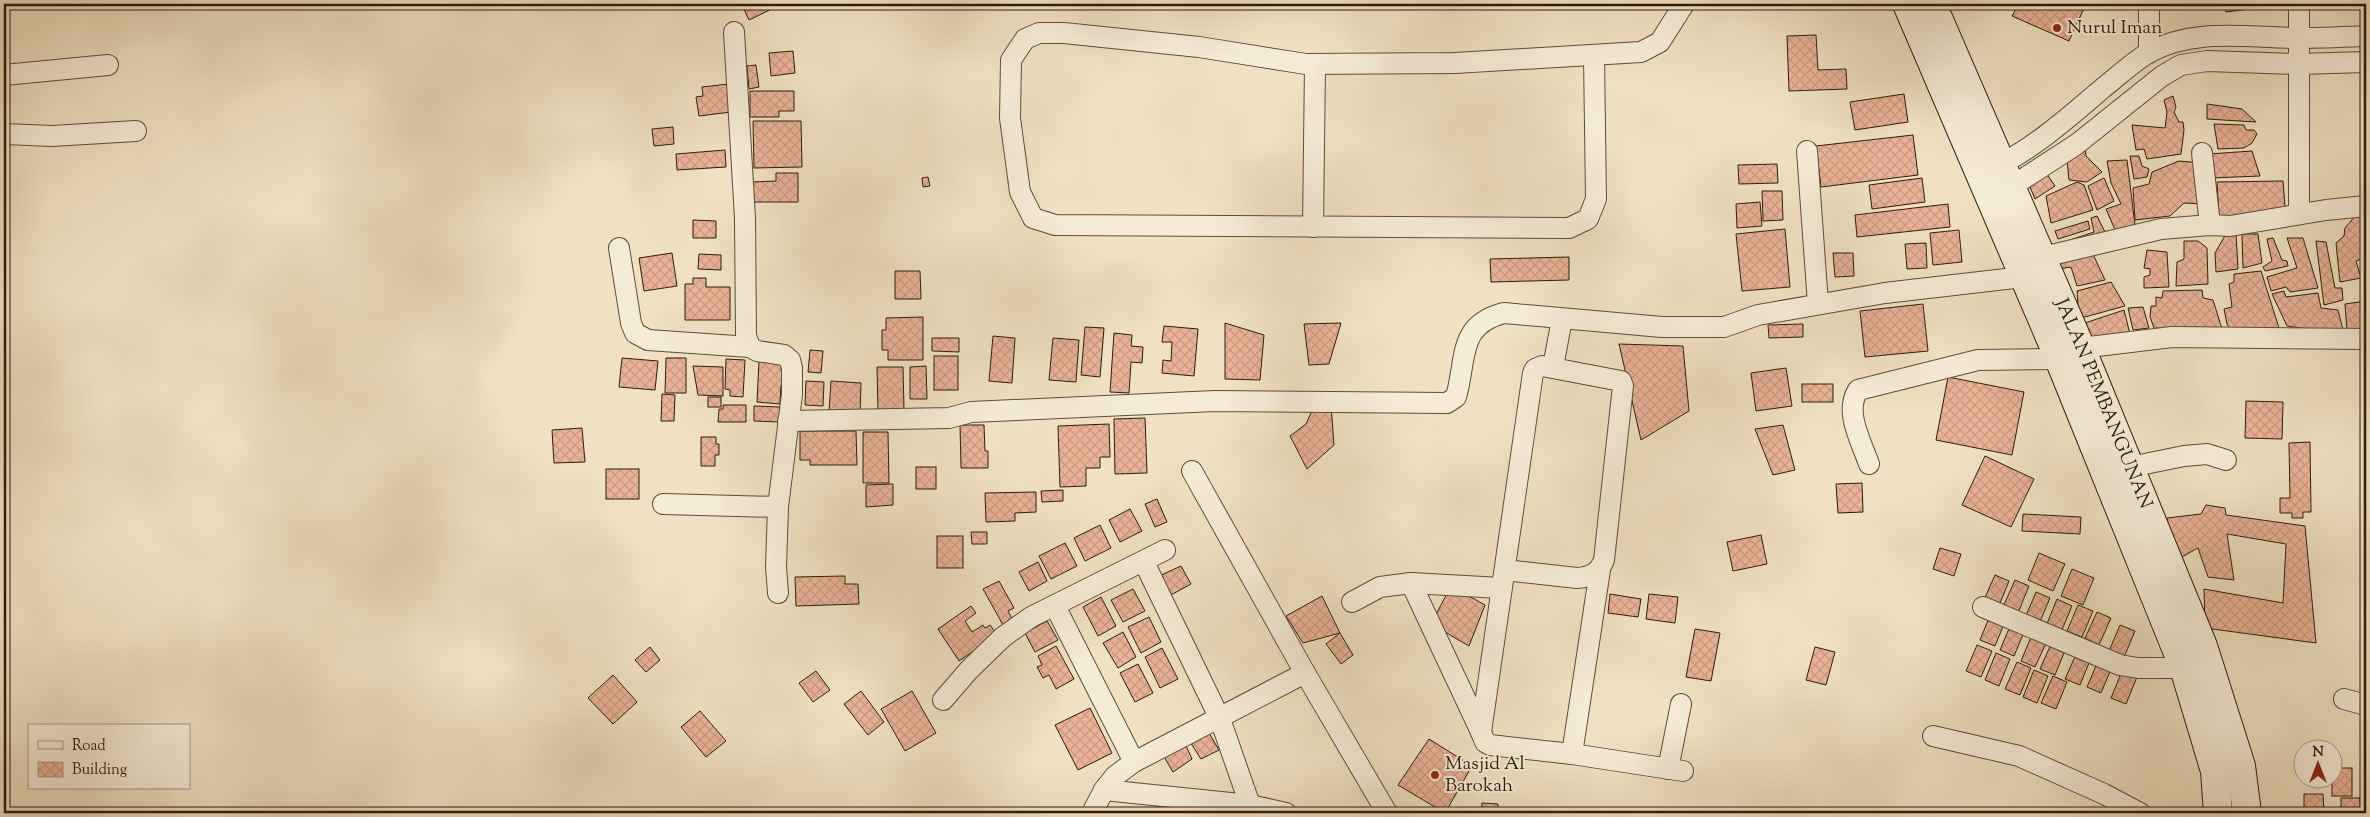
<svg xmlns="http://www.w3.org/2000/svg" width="2370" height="817" font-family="'Sorts Mill Goudy',serif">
  <defs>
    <pattern id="building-cross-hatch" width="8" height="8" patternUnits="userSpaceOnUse" patternTransform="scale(1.25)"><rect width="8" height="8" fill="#eab397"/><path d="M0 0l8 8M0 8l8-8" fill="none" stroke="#c99981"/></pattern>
  </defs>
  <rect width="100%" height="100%" fill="#efe1c2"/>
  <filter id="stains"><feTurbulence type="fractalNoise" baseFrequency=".004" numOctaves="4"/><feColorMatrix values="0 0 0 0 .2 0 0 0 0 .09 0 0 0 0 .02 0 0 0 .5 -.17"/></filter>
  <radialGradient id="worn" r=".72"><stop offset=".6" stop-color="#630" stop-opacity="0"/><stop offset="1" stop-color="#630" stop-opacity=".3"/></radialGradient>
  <!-- building -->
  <g fill="url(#building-cross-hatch)" stroke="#2e1c0a">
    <polygon points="749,4 782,4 749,20 743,7"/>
    <polygon points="2019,4 2086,4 2069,41 2012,16"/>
    <polygon points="2158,4 2191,4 2191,6"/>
    <polygon points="2225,4 2265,4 2265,7 2226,12"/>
    <polygon points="1816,35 1818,70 1846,69 1847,89 1789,91 1787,36"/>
    <polygon points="793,51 795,73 771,76 769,53"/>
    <polygon points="756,65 759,87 749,89 747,66"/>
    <polygon points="728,84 731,112 699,116 696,97 703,96 702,87"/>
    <polygon points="750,91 794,91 794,111 779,111 779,117 750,117"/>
    <polygon points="1904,94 1908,122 1855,130 1850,102"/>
    <polygon points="2173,96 2176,107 2174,112 2179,122 2183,122 2184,130 2181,154 2147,159 2144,149 2136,150 2132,125 2165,128 2167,112 2164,100"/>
    <polygon points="2207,104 2242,109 2256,122 2207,119"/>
    <polygon points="753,121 801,121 802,167 754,168"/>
    <polygon points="2214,124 2244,125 2246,130 2254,130 2257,134 2252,143 2244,148 2218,149"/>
    <polygon points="673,127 674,144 654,146 652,129"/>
    <polygon points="1913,135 1918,175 1821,187 1816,146"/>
    <polygon points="2085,145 2086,156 2102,172 2087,182 2069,180 2067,160"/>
    <polygon points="725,150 726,167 677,170 676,154"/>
    <polygon points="2252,151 2260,176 2211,178 2209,154"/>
    <polygon points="2130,156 2139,156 2142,166 2149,169 2147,177 2134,179"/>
    <polygon points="2127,160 2135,225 2116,232 2106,209 2121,204 2111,183 2107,161"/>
    <polygon points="2179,161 2201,163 2204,204 2184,203 2170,216 2135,220 2133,188 2149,184 2152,172"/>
    <polygon points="1777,164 1778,183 1739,184 1738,165"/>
    <polygon points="776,173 798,173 798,202 754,202 753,182 776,181"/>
    <polygon points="2047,174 2055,186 2035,199 2028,182"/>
    <polygon points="928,177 930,186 923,187 922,178"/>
    <polygon points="1922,178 1925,202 1872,209 1869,185"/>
    <polygon points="2104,178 2114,201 2097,210 2088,186"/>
    <polygon points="2283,181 2285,207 2248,217 2219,217 2217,182"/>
    <polygon points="2077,182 2084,185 2093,210 2051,223 2046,196"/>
    <polygon points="1762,191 1782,191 1783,220 1763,221"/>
    <polygon points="1760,202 1762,226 1737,228 1736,204"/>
    <polygon points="1948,204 1950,227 1857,237 1855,215"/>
    <polygon points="2357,214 2366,214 2366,269 2364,258 2356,261 2361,278 2340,282 2336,243 2344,236 2345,228"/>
    <polygon points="2097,216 2106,234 2061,243 2094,232 2091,218"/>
    <polygon points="693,220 716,221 716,238 693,238"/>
    <polygon points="2088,221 2090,229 2058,239 2055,231"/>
    <polygon points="1785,229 1790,287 1742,291 1736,234"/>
    <polygon points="1959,230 1962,262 1933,265 1930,233"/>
    <polygon points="2226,234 2236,234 2238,269 2216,272 2215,253"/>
    <polygon points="2242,234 2258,234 2262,263 2243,268"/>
    <polygon points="2273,238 2282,260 2287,261 2288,266 2265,271 2263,267 2272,261 2267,239"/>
    <polygon points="2287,238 2303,238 2318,288 2290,292 2286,287 2271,291 2267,277 2297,268"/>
    <polygon points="2184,241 2198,241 2207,248 2208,284 2176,286 2177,262 2184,259"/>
    <polygon points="2316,241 2326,242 2335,288 2342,288 2343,300 2324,305"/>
    <polygon points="1926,243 1927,268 1907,269 1905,244"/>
    <polygon points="2147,250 2167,252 2169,287 2144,288 2144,277 2150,275 2150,269 2144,268"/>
    <polygon points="2092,252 2105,280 2077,286 2071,267 2058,269 2057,260"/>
    <polygon points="672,253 677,286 644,291 639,258"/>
    <polygon points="1833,253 1853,253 1854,276 1835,277"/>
    <polygon points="699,254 721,255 721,270 698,269"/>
    <polygon points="1569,257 1569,280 1491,282 1490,259"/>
    <polygon points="895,271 920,271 921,299 895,299"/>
    <polygon points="2261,271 2279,328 2232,332 2227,324 2224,309 2232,307 2229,284 2234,282 2234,274"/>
    <polygon points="693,278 706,278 706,287 730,287 730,320 685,320 685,284 693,284"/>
    <polygon points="2111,282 2125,306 2081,318 2078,306 2077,291"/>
    <polygon points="2202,290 2203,298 2213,300 2223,332 2154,328 2150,317 2151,306 2156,306 2156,297 2162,298 2163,291"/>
    <polygon points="2284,291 2286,297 2318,293 2321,308 2338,310 2344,334 2287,326 2272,294"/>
    <polygon points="2366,301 2366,331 2347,332 2345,304"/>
    <polygon points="1923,304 1928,351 1865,357 1860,311"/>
    <polygon points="2143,307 2149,328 2133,330 2128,308"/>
    <polygon points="2124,310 2130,334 2091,343 2082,324"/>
    <polygon points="923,317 923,360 888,360 888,350 882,350 882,330 886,330 886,318"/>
    <polygon points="1225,323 1264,335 1260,380 1225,379"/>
    <polygon points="1341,323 1329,364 1309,365 1304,324"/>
    <polygon points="1803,324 1803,337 1769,338 1768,325"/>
    <polygon points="1164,326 1198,329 1194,376 1162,373 1163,360 1171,361 1172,342 1162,342"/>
    <polygon points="1085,327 1104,328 1100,377 1081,375"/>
    <polygon points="1114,333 1132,335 1131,346 1143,347 1142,363 1131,362 1129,393 1110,392"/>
    <polygon points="993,336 1015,338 1012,383 989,381"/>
    <polygon points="932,338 959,338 959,352 932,351"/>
    <polygon points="1053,338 1079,340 1076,382 1049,380"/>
    <polygon points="1619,344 1683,346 1689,411 1641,440"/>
    <polygon points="810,350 823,351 821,373 808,372"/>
    <rect x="934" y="356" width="24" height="34"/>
    <polygon points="622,358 658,361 655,390 619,387"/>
    <polygon points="666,358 686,358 686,393 665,393"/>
    <polygon points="726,359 745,360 743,397 730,396 730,390 725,389"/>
    <polygon points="759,361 782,362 781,370 789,370 788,386 781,385 780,404 757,402"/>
    <polygon points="693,366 723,367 723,396 698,395"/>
    <polygon points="926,366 927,399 910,399 910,367"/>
    <polygon points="877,367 903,367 904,410 878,411"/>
    <polygon points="1786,368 1792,406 1756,411 1751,373"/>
    <polygon points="1948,377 2024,392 2012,455 1936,440"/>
    <polygon points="806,381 824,382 823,406 805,405"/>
    <polygon points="831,381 861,383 860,414 829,412"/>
    <rect x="1802" y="384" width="31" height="18"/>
    <polygon points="662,394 675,395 674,421 661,421"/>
    <rect x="708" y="397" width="13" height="10"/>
    <polygon points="2246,401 2283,402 2282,439 2245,438"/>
    <polygon points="723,405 746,405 746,422 718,422 719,409 723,409"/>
    <polygon points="1331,405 1334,445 1307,469 1290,436 1306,424 1314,406"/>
    <polygon points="754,406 780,407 780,422 754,421"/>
    <polygon points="1145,418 1147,473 1115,474 1114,419"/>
    <polygon points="1109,424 1110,457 1100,457 1100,468 1086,468 1086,486 1060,487 1058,426"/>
    <polygon points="960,425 984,425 985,451 988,451 988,468 961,468"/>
    <polygon points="1783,425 1795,470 1773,475 1755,429"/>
    <polygon points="582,428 585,462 554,463 552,430"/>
    <polygon points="800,431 856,431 857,465 810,465 810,460 800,460"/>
    <polygon points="863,432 888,432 889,483 863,483"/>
    <polygon points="701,437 716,437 716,444 719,444 719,455 715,455 715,466 701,466"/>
    <polygon points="2310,442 2311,512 2303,512 2303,518 2292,518 2292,513 2280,513 2280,498 2290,498 2289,443"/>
    <polygon points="1985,456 2034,479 2011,527 1962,505"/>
    <rect x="916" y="467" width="20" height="22"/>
    <rect x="606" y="469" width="33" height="30"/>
    <polygon points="1862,483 1863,512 1838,513 1836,484"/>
    <polygon points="893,484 893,505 866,507 866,485"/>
    <polygon points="1063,490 1063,501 1042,502 1041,491"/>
    <polygon points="1036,492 1036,512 1015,513 1015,521 986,522 985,493"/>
    <polygon points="1157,499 1167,522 1155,527 1145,504"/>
    <polygon points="2206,505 2225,508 2226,515 2305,526 2316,643 2205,628 2204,589 2283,603 2286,544 2227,534 2234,580 2208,577 2198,548 2178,559 2169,541 2167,518 2201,514"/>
    <polygon points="1130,509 1142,531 1120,542 1109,520"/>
    <polygon points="2023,514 2081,517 2080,534 2022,531"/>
    <polygon points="1100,525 1111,548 1085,561 1074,538"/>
    <polygon points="971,532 987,532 987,544 972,544"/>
    <polygon points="1761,535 1767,564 1733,571 1727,542"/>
    <rect x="937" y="536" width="26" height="32"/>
    <polygon points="1065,543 1077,566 1051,579 1039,556"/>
    <polygon points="1940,548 1961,554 1954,576 1933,569"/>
    <polygon points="2039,553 2065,564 2053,591 2028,580"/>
    <polygon points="1038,562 1047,581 1029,591 1019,572"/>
    <polygon points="1181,566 1191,584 1169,596 1159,576"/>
    <polygon points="2072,569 2094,578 2083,605 2061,596"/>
    <polygon points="1995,575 2009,581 1998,608 1983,602"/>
    <polygon points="845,576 845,584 858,584 859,604 796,606 795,577"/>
    <polygon points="2015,580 2029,586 2018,613 2003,607"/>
    <polygon points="999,581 1014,608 1008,611 1012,619 1003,625 983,589"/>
    <polygon points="1451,586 1485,605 1469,646 1431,624"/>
    <polygon points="1133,589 1145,611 1123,622 1111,600"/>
    <polygon points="2036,592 2050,598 2039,624 2025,618"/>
    <polygon points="1610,594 1641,599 1638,617 1608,613"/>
    <polygon points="1649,594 1678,597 1675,623 1646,619"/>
    <polygon points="1322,596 1340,633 1303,643 1286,616"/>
    <polygon points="1101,597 1116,626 1098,636 1083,607"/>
    <polygon points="2057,599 2072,606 2061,632 2046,626"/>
    <polygon points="2078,605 2093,611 2082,637 2067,631"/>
    <polygon points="971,606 976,613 965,621 972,632 983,625 985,628 990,625 997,635 959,661 938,629"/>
    <polygon points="2097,612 2111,618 2099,645 2085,638"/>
    <polygon points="1991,613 2006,619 1995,646 1980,640"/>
    <polygon points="1149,617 1161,642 1141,653 1128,627"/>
    <polygon points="1047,621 1058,640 1035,652 1025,633"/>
    <polygon points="2011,624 2025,630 2014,656 2000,650"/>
    <polygon points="2120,625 2135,631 2124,657 2109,651"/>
    <polygon points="1695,629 1720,633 1711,681 1686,677"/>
    <polygon points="1123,632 1136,657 1118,668 1103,643"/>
    <polygon points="1340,633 1353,655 1341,664 1326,644"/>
    <polygon points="2032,635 2047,641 2035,667 2021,661"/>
    <polygon points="2052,642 2066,648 2055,675 2040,669"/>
    <polygon points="1977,645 1992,651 1981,677 1966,671"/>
    <polygon points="1056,646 1074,679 1056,689 1049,675 1043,678 1037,667 1042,665 1038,656"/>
    <polygon points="650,647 660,660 646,672 635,660"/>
    <polygon points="1815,647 1835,652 1826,685 1806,680"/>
    <polygon points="1162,648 1178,679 1160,688 1145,657"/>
    <polygon points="2077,652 2091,658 2080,685 2065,679"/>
    <polygon points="1996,653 2010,659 1999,686 1985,680"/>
    <polygon points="2098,661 2112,667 2101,693 2087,687"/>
    <polygon points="2017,662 2031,668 2020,695 2005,689"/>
    <polygon points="1138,664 1153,693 1135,702 1120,673"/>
    <polygon points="2034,670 2048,676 2037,703 2023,697"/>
    <polygon points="816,671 830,690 813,702 799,683"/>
    <polygon points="2122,671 2137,677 2126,704 2111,698"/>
    <polygon points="613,675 637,702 613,724 588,698"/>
    <polygon points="2053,676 2067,682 2056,709 2041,703"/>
    <polygon points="861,691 884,722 868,735 844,704"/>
    <polygon points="912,691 936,733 905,751 881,709"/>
    <polygon points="1090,708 1112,753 1078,770 1055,725"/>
    <polygon points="700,711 726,741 706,757 681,727"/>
    <polygon points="1206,728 1219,750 1201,759 1187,737"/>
    <polygon points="1183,739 1192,759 1173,772 1160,750"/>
    <polygon points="1429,739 1472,766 1445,813 1398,785"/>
    <rect x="2332" y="768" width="20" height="28"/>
    <polygon points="2304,794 2323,794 2324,813 2304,813"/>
    <rect x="2341" y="798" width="19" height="15"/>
    <polygon points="1157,800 1173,801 1172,813 1156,813"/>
    <polygon points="1482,803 1498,804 1498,813 1481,813"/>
    <polygon points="1199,806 1215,807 1214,813 1198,813"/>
    <polygon points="1180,807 1196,808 1196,813 1179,813"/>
  </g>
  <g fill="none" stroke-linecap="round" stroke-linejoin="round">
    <defs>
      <g id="street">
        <polyline points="2149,4 2149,53"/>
        <polyline points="734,32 745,218 746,336 750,347 757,351 784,355 790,360 792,368 792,394 778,507 776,567 778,593"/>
        <polyline points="1594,56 1596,199 1588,219 1569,228 1055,225 1033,218 1020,192 1010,118 1011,60 1025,39 1039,33 1064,33 1199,47 1306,64 1455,63 1641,52 1660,42 1684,4"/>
        <polyline points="4,75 108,65"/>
        <polyline points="4,134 52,136 136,131"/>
        <polyline points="1807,151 1818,304"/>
        <polyline points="2202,153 2210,225"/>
        <path d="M1989 170C2031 151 2068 118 2103 88 2118 76 2132 63 2148 53 2194 27 2247 38 2298 38 2321 38 2343 37 2366 36"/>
        <polyline points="2000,194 2077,144 2162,76 2181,65 2207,61 2298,64 2366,62"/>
        <polyline points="2299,214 2299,4"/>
        <polyline points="1313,227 1315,64"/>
        <polyline points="619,248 631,323 635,333 648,340 750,347"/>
        <polyline points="2043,257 2161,229 2210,225 2230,226 2326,210 2366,206"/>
        <polyline points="2081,348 2172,337 2366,339"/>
        <polyline points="1553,367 1562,319"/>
        <path d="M788 421 949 418 971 412 1215 401 1447 403 1456 397C1467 359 1457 325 1504 313L1662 327H1724L1758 315 1885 293 2023 277"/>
        <path d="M1869 464C1861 441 1844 412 1858 390L1978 360 2059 359"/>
        <polyline points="2130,467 2184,456 2207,454 2226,460"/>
        <polyline points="1192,471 1305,673 1387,813"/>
        <polyline points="663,504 778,507"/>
        <polyline points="1144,562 1220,719 1250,805"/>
        <path d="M1505 570 1577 578C1591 577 1599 573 1604 560L1623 386 1621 381 1542 366 1535 369 1533 373 1481 732 1485 742 1490 745 1572 754 1683 771"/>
        <polyline points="1411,583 1481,732"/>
        <polyline points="1352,602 1380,587 1411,583 1501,588"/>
        <polyline points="1055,606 1134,762"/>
        <polyline points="1983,607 2120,665 2138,668 2184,668"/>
        <polyline points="2344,699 2366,705"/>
        <polyline points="943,700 969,670 1003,637 1031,617 1165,550"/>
        <polyline points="1933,736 2019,756 2104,794 2140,813"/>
        <polyline points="1572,754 1600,570"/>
        <polyline points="1668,769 1681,704"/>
        <polyline points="1104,790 1115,776 1134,762 1305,673"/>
        <polyline points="1092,813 1104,790 1250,805 1286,813"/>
      </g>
      <g id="secondary">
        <polyline points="1907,4 2055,349 2184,668 2215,771 2218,813"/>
        <path id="s1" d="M1932 4 2081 348 2203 646 2241 766 2247 813"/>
      </g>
    </defs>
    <!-- street casing -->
    <use href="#street" stroke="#5e4d38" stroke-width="22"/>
    <!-- secondary casing -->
    <use href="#secondary" stroke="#2e1c0a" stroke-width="30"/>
    <!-- street -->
    <use href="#street" stroke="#f5ecd7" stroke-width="20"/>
    <!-- secondary -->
    <use href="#secondary" stroke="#f5ecd7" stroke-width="28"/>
  </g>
  <!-- markers -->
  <g fill="#8f2418" stroke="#f5ecd7" stroke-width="2">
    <circle cx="2057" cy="28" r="5"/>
    <circle cx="1435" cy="775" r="5"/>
  </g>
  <g text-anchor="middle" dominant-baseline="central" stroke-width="4" stroke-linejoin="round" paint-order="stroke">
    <!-- poi labels -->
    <g font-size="19" fill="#2e1c0a" stroke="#f5ecd7" text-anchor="start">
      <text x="2067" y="28">Nurul Iman</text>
      <text x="1445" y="764">Masjid Al<tspan x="1445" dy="22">Barokah</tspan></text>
    </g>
    <!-- street labels -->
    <g font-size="19" fill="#2e1c0a" stroke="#f5ecd7">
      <text stroke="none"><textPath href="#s1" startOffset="435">JALAN PEMBANGUNAN</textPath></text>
    </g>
  </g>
  <!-- margin -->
  <rect width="2370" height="817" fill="none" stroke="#efe1c2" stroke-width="20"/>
  <rect x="5" y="5" width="2360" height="807" fill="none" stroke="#2e1c0a" stroke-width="2.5"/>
  <rect x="10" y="10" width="2350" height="797" fill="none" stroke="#2e1c0a"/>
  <!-- legend -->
  <rect x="28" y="724" width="162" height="65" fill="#f5ecd7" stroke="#a59985"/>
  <rect x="38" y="741" width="25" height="8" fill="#f5ecd7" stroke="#a59985"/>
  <text x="72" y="750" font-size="15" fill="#2e1c0a">Road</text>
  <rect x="38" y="762" width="25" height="15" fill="url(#building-cross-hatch)" stroke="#a59985"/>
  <text x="72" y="774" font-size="15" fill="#2e1c0a">Building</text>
  <!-- north arrow -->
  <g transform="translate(2318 764)"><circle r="24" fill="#f5ecd7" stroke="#a59985"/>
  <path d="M0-4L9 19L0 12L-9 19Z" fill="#8f2418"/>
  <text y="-8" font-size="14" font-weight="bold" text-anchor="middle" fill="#2e1c0a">N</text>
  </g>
  <rect width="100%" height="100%" filter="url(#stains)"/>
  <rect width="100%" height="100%" fill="url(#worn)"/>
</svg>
